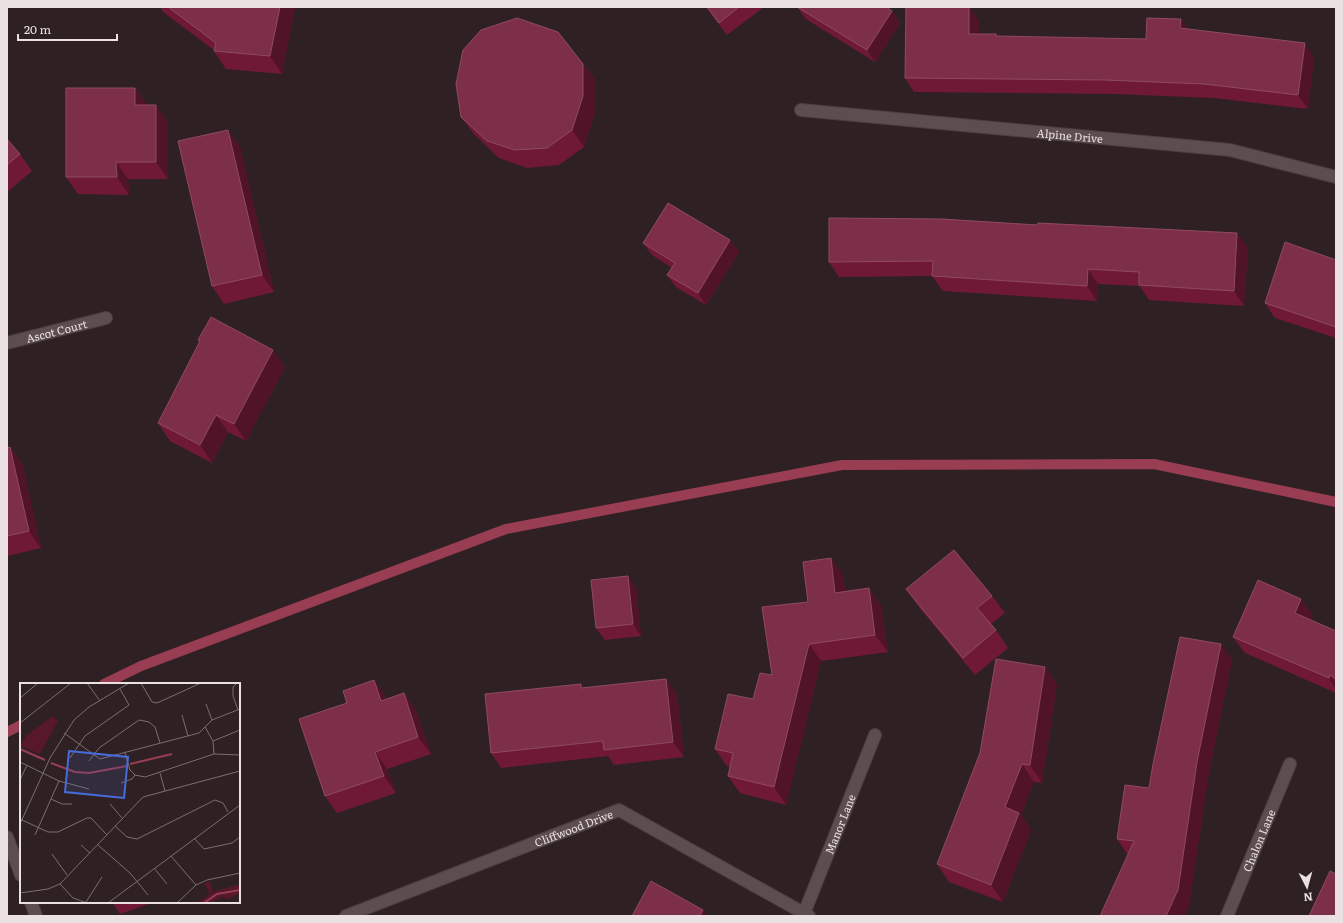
<svg xmlns="http://www.w3.org/2000/svg" width="1343" height="923" font-family="Literata,serif">
  <rect width="100%" height="100%" fill="#2f2123"/>
  <g fill="none" stroke-linecap="round" stroke-linejoin="round">
    <!-- stream -->
    <g stroke="#993d53" stroke-width="10">
      <polyline points="104,684 141,666 506,529 842,465 1154,464 1336,502"/>
      <polyline points="7,732 21,725"/>
    </g>
    <defs>
      <g id="street">
        <path id="s1" d="M801 110 1230 150 1336 177"/>
        <path id="s2" d="M7 343 106 318"/>
        <polyline points="7,837 21,875"/>
        <polyline points="31,902 36,916"/>
        <path id="s3" d="M346 916 619 810 809 916"/>
        <path id="s4" d="M803 916 875 735"/>
        <path id="s5" d="M1227 916 1290 764"/>
      </g>
    </defs>
    <!-- street casing -->
    <use href="#street" stroke="#493e40" stroke-width="14"/>
    <!-- street -->
    <use href="#street" stroke="#5d4d4f" stroke-width="12"/>
  </g>
  <!-- wall -->
  <g fill="#701937">
    <polygon points="160,7 295,7 282,74 226,69 214,51 214,50 163,12"/>
    <polygon points="706,7 764,7 727,35"/>
    <polygon points="797,7 892,11 900,23 875,62 806,19"/>
    <polygon points="979,21 979,34 996,34 997,36 1146,39 1187,29 1314,57 1308,109 1214,98 1114,94 914,92 905,78"/>
    <polygon points="583,64 596,81 595,113 584,147 559,165 527,168 499,158 474,134 461,117"/>
    <polygon points="135,88 147,105 168,122 168,179 128,179 129,195 78,194 66,177"/>
    <polygon points="7,139 20,154 32,171 7,192"/>
    <polygon points="240,147 274,292 224,304 212,286"/>
    <polygon points="643,243 739,252 706,305 676,287 667,275 672,268 652,255"/>
    <polygon points="1248,248 1244,306 1149,300 1140,286 1098,284 1097,301 943,291 932,276 839,277 829,262"/>
    <polygon points="1336,260 1336,338 1275,318 1265,303"/>
    <polygon points="198,340 285,367 246,441 228,432 212,463 170,441 158,423 200,342"/>
    <polygon points="10,447 22,464 41,548 7,556 7,448"/>
    <polygon points="843,575 845,592 881,606 888,652 821,661 786,805 740,793 728,776 730,767 727,766 715,749 772,675 808,602"/>
    <polygon points="628,576 636,588 641,636 605,640 596,628"/>
    <polygon points="906,589 992,596 1005,613 991,624 996,630 1008,648 975,675 918,606"/>
    <polygon points="1301,599 1313,616 1311,620 1336,631 1336,693 1245,653 1233,637"/>
    <polygon points="1232,660 1208,778 1189,906 1185,916 1100,916 1128,855 1117,839"/>
    <polygon points="374,680 387,699 404,693 416,711 431,754 387,769 396,793 337,813 325,796"/>
    <polygon points="1057,684 1042,783 1034,782 1021,815 1031,830 1003,902 949,882 937,864"/>
    <polygon points="677,694 684,757 614,765 608,756 501,768 491,753"/>
    <polygon points="112,902 154,902 120,914"/>
  </g>
  <!-- shaded-wall -->
  <g fill="#511327">
    <polygon points="280,7 295,7 282,74 270,56"/>
    <polygon points="969,7 979,21 979,48 969,34"/>
    <polygon points="892,11 900,23 875,62 867,50"/>
    <polygon points="1181,19 1190,33 1180,28"/>
    <polygon points="1305,43 1314,57 1308,109 1298,95"/>
    <polygon points="583,64 596,81 595,113 584,147 572,130"/>
    <polygon points="135,88 147,105 135,105"/>
    <polygon points="156,105 168,122 168,179 156,162"/>
    <polygon points="228,130 240,147 274,292 262,275"/>
    <polygon points="116,162 128,179 129,195 117,177"/>
    <polygon points="1237,233 1248,248 1244,306 1234,291"/>
    <polygon points="730,240 739,252 706,305 698,293"/>
    <polygon points="1088,269 1098,284 1097,301 1087,286"/>
    <polygon points="273,350 285,367 246,441 234,424"/>
    <polygon points="216,415 228,432 212,463 200,445"/>
    <polygon points="10,447 22,464 41,548 29,531"/>
    <polygon points="831,558 843,575 847,610 835,593"/>
    <polygon points="628,576 636,588 641,636 633,624"/>
    <polygon points="869,588 881,606 888,652 875,635"/>
    <polygon points="1301,599 1313,616 1307,629 1295,613"/>
    <polygon points="809,644 821,661 786,805 774,787"/>
    <polygon points="1221,644 1232,660 1208,778 1189,906 1185,916 1166,916 1197,762"/>
    <polygon points="1045,667 1057,684 1042,783 1030,765"/>
    <polygon points="1330,675 1336,684 1336,689 1329,678"/>
    <polygon points="666,679 677,694 684,757 673,742"/>
    <polygon points="374,680 386,698 393,718 381,701"/>
    <polygon points="404,693 416,711 431,754 418,737"/>
    <polygon points="375,752 387,769 396,793 384,776"/>
    <polygon points="1022,764 1034,782 1021,815 1031,830 1003,902 991,885 1005,807"/>
    <polygon points="703,910 707,916 700,916"/>
  </g>
  <!-- building -->
  <g fill="#7d2f49" stroke="#8f4a62">
    <polygon points="168,7 280,7 270,56 214,51 216,43"/>
    <polygon points="707,7 739,7 719,23"/>
    <polygon points="797,7 886,7 892,11 867,50"/>
    <polygon points="906,7 969,7 969,34 996,34 996,36 1146,39 1147,18 1181,19 1180,28 1305,43 1298,95 1204,84 1105,80 905,78"/>
    <polygon points="517,18 558,32 583,64 583,96 572,130 547,148 515,150 487,141 461,117 456,84 463,50 481,30"/>
    <polygon points="66,88 135,88 135,105 156,105 156,162 116,162 117,177 66,177"/>
    <polygon points="228,130 262,275 212,286 178,141"/>
    <polygon points="7,139 20,154 7,165"/>
    <polygon points="668,203 730,240 698,293 667,275 675,263 643,243"/>
    <polygon points="829,218 942,219 1037,225 1038,223 1237,233 1234,291 1139,285 1139,272 1088,269 1087,286 932,276 933,261 829,262"/>
    <polygon points="1285,242 1336,260 1336,327 1265,303"/>
    <polygon points="211,317 273,350 234,424 216,415 200,445 158,423 200,341 198,340"/>
    <polygon points="10,447 29,531 7,536 7,448"/>
    <polygon points="954,550 992,596 977,608 996,630 963,658 906,589"/>
    <polygon points="831,558 835,593 869,588 875,635 809,644 774,787 728,776 733,753 715,749 728,694 753,699 760,673 772,675 762,607 808,602 803,562"/>
    <polygon points="628,576 633,624 596,628 591,580"/>
    <polygon points="1258,580 1301,599 1295,613 1336,631 1336,679 1330,675 1329,678 1233,637"/>
    <polygon points="1180,637 1221,644 1197,762 1178,890 1166,916 1100,916 1134,841 1117,839 1125,785 1149,788 1153,764"/>
    <polygon points="996,659 1045,667 1030,765 1022,764 1005,807 1019,813 991,885 937,864 980,753"/>
    <polygon points="666,679 673,742 604,750 603,741 491,753 485,694 581,684 581,688"/>
    <polygon points="374,680 381,701 404,693 418,737 375,752 384,776 325,796 299,719 347,703 343,691"/>
    <polygon points="1330,871 1336,874 1336,916 1309,916"/>
    <polygon points="651,881 703,910 700,916 632,916"/>
  </g>
  <g text-anchor="middle" dominant-baseline="central" stroke-width="3" stroke-linejoin="round" paint-order="stroke">
    <!-- street labels -->
    <g font-size="11" fill="#ebe1e3" stroke="#2f2123">
      <text stroke="none"><textPath href="#s1" startOffset="270">Alpine Drive</textPath></text>
      <text stroke="none"><textPath href="#s2" startOffset="51">Ascot Court</textPath></text>
      <text stroke="none"><textPath href="#s4" startOffset="99">Manor Lane</textPath></text>
      <text stroke="none"><textPath href="#s3" startOffset="244">Cliffwood Drive</textPath></text>
      <text stroke="none"><textPath href="#s5" startOffset="82">Chalon Lane</textPath></text>
    </g>
  </g>
  <!-- overview -->
  <g transform="translate(20 683)">
    <rect width="220" height="220" fill="#2f2123"/>
    <path d="M33 33 38 38 20 71 0 63 7 52ZM190 198 193 209 216 202 220 203V210L208 216 202 214 191 220H178L190 211 184 200Z" fill="#571829"/>
    <path fill="none" stroke="#993d53" stroke-width="2" d="M0 66 25 77M31 80 55 89 69 90 107 83M110 81 152 71M184 220 197 211 220 207"/>
    <path fill="none" stroke="#7a6e70" stroke-width="1" d="M67 0 80 18M121 0 132 19 137 20 181 0M217 0 213 4V13L218 27M0 15 18 0M186 21 192 37M162 32 168 53M0 40 51 0M185 44 193 58 194 71M44 50 80 76 179 50 192 37 220 26M193 58 220 47M105 70 110 87 115 92 125 94 194 71 220 72M50 75 65 53 109 22 100 6M69 78 79 65 119 37 129 39 135 44 140 60M0 79 39 98 69 106M140 90 145 108M0 97 7 82M101 100 112 96 115 92M31 116 42 121H52M90 121 102 135M0 136 28 149H38L67 135H71L87 152M0 141 30 75 54 37 69 24 109 0M95 143 107 154 117 156 195 117 203 120 208 129M15 152 39 98M174 155 184 166 212 160 220 154M61 162 70 170M78 162 110 190 128 212M32 171 47 192M151 173 176 202M134 185 147 201M40 201 53 215 67 220M0 210 28 206 40 201 123 114 220 88M66 219 82 194M88 220 220 122M157 220 176 202 187 197 220 190"/>
    <path fill="#466bda" fill-opacity="0.15" stroke="#466bda" stroke-width="2" d="M49 68 108 74 104 115 45 109Z"/>
    <rect width="220" height="220" fill="none" stroke="#ebe1e3" stroke-width="2"/>
  </g>
  <!-- border -->
  <rect width="1343" height="923" fill="none" stroke="#ebe1e3" stroke-width="16"/>
  <!-- north arrow -->
  <g transform="translate(1307 887) rotate(174)" stroke="#2f2123" stroke-width="3" paint-order="stroke">
  <path d="M0-3L7 15L0 10L-7 15Z" fill="#ebe1e3"/>
  <text y="-6" font-size="11" font-weight="bold" text-anchor="middle" fill="#ebe1e3">N</text>
  </g>
  <!-- scale -->
  <path d="M18 34v6h99v-6" fill="none" stroke="#ebe1e3" stroke-width="2"/>
  <text x="24" y="34" font-size="12" fill="#ebe1e3" stroke="#2f2123" stroke-width="3" paint-order="stroke">20 m</text>
</svg>
